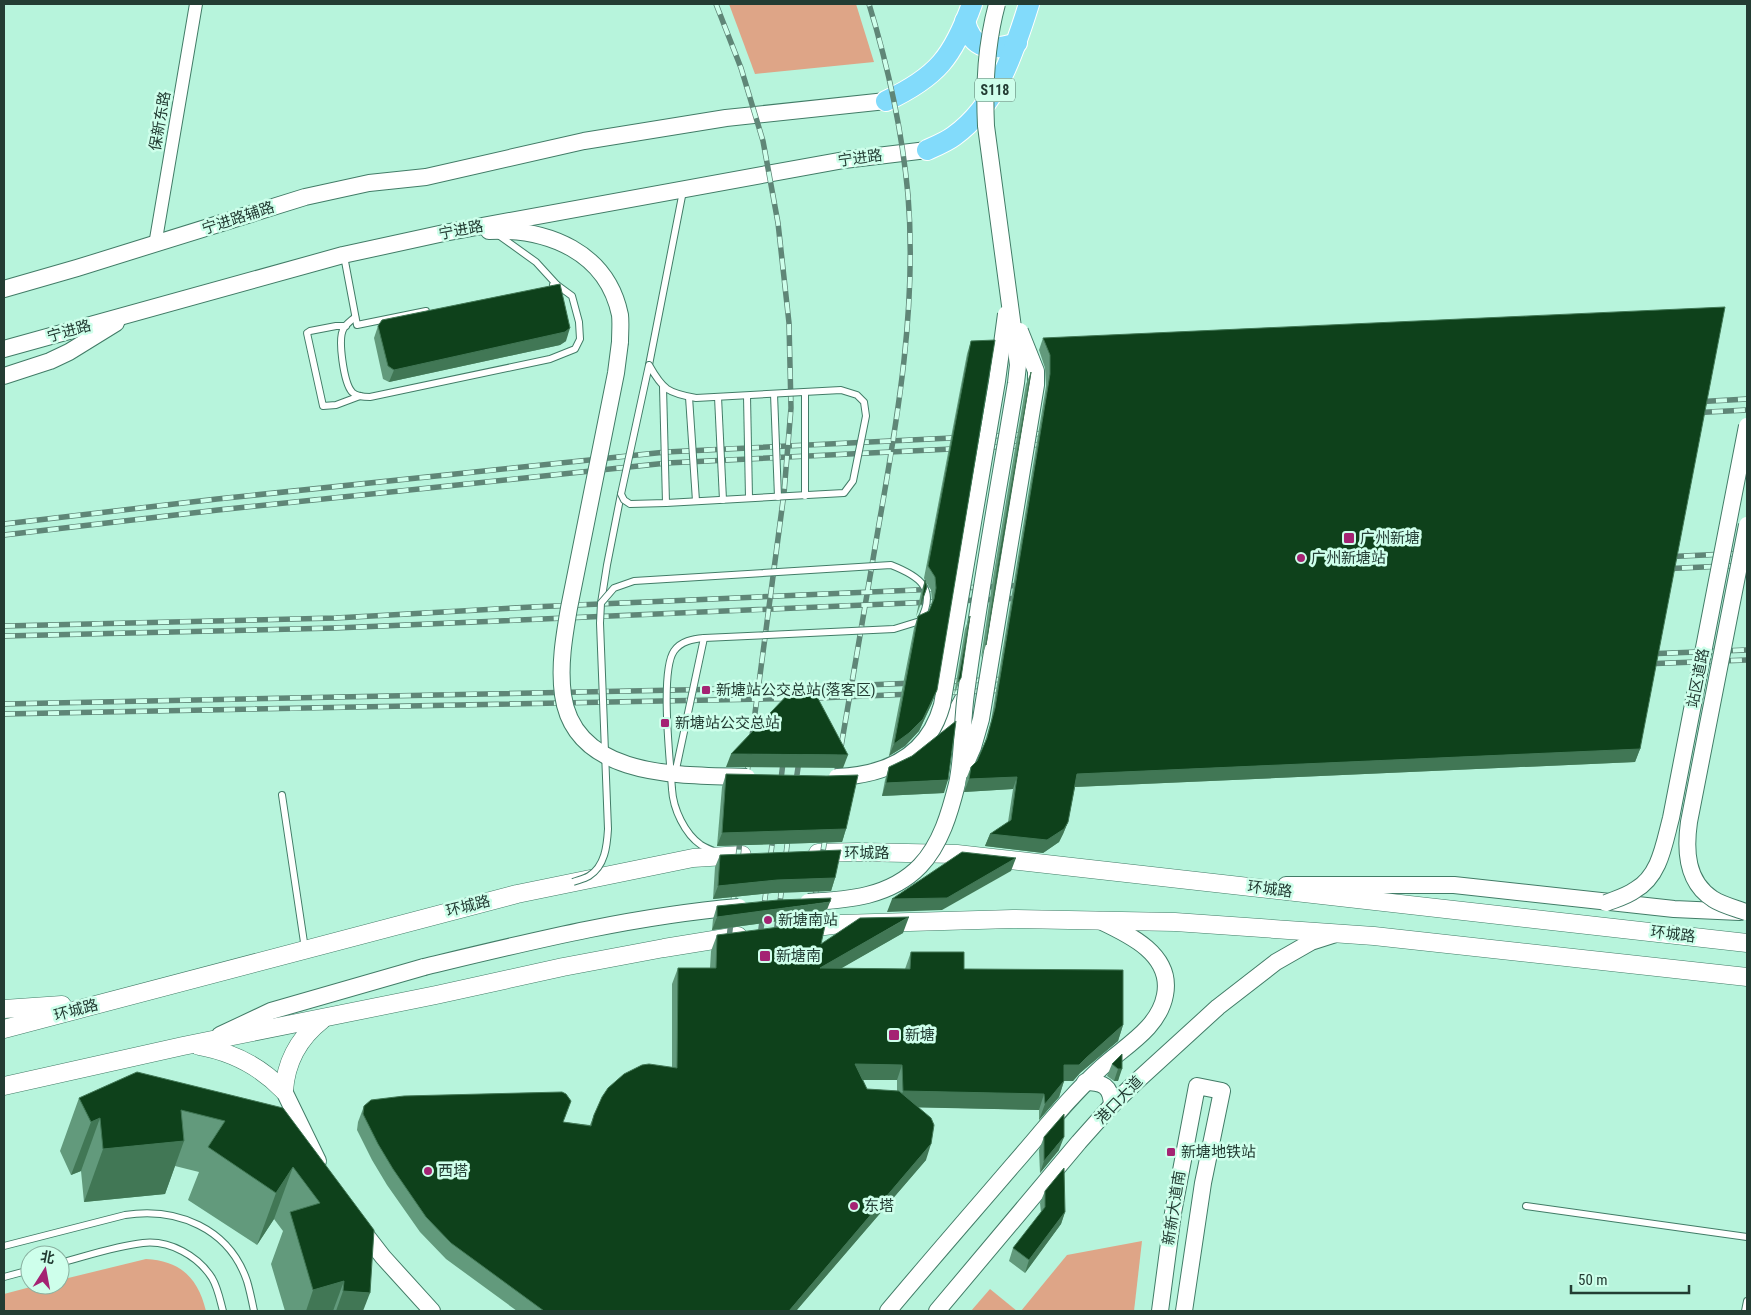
<svg xmlns="http://www.w3.org/2000/svg" width="1751" height="1315" font-family="'Roboto Condensed','Noto Sans SC',sans-serif">
  <rect width="100%" height="100%" fill="#b7f4dc"/>
  <!-- green -->
  <g fill="#dea587">
    <polygon points="729,4 856,4 874,62 755,74"/>
    <polygon points="1142,1241 1134,1311 1021,1311 1067,1255"/>
    <path d="M146 1259C181 1261 198 1278 206 1311H4V1294L38 1285H60V1280Z"/>
    <polygon points="990,1289 1017,1311 971,1311"/>
  </g>
  <g fill="none" stroke-linecap="round" stroke-linejoin="round">
    <defs>
      <g id="service">
        <polyline points="497,234 536,262 557,285 553,285"/>
        <polyline points="344,256 357,325 426,311"/>
        <path d="M355 317C352 320 346 324 344 328 337 338 344 383 352 392 357 397 364 397 370 397L550 359 575 349 580 339 579 322 572 296 557 285"/>
        <polyline points="346,326 336,326 310,331 307,333 323,406 336,405 360,396"/>
        <polyline points="649,365 683,191"/>
        <polyline points="601,603 607,565 621,494"/>
        <path d="M672 789C673 809 685 834 701 845 706 848 711 850 716 852"/>
        <polyline points="282,795 305,949"/>
        <polyline points="1526,1206 1747,1237"/>
        <path d="M4 1246 125 1215C177 1207 229 1228 247 1281 250 1291 252 1301 254 1311"/>
        <path d="M60 1263C87 1256 115 1246 143 1243 170 1240 198 1256 212 1278 218 1288 220 1300 223 1311"/>
        <polyline points="4,1277 30,1270"/>
        <polyline points="1745,1311 1747,1301"/>
      </g>
      <polyline id="minor" points="155,245 196,4"/>
      <g id="tertiary">
        <path d="M489 231C548 228 607 252 620 315 621 323 620 333 620 342"/>
        <polyline points="4,289 77,268 305,197 369,183 426,177 584,141 726,118 886,101"/>
        <polyline points="4,349 343,255 444,233 844,160 927,150"/>
        <polyline points="4,376 50,361 69,352 116,323"/>
        <path d="M921 745C944 731 953 719 965 695"/>
        <polyline points="1286,885 1454,885 1674,909 1740,912"/>
        <polyline points="220,1035 271,1011 424,967"/>
        <path d="M1085 1082C1103 1082 1111 1086 1112 1105"/>
        <polyline points="284,1091 318,1161"/>
        <polyline points="359,1226 383,1257 432,1311"/>
        <path d="M888 1311C929 1262 971 1214 1013 1165 1042 1132 1069 1097 1102 1067 1125 1046 1159 1028 1165 995 1173 954 1128 934 1098 920"/>
        <polyline points="937,1311 1079,1142 1112,1105 1138,1080 1218,1007 1276,962 1311,942 1336,934"/>
        <polyline points="1160,1311 1173,1213 1197,1086 1222,1091 1203,1183 1184,1311"/>
      </g>
      <g id="secondary">
        <polyline points="818,853 857,852 957,854 1747,943"/>
        <polyline points="801,929 840,924 1013,919 1175,922 1374,936 1747,977"/>
        <polyline points="4,1009 62,1005"/>
        <polyline points="4,1029 517,894 693,858 742,855"/>
        <path d="M199 1046C233 1052 260 1066 284 1091"/>
        <polyline points="4,1086 183,1046 436,995 563,967 664,948 738,936"/>
        <path d="M284 1091C286 1061 299 1038 322 1020"/>
      </g>
      <g id="primary">
        <path d="M965 21C972 51 992 51 1017 43"/>
        <path d="M886 101C937 77 953 57 972 4"/>
        <path d="M927 150C936 146 946 142 954 136 997 105 1014 52 1029 4"/>
      </g>
    </defs>
    <!-- service casing -->
    <use href="#service" stroke="#427c67" stroke-width="8"/>
    <!-- minor casing -->
    <use href="#minor" stroke="#427c67" stroke-width="14"/>
    <!-- tertiary casing -->
    <use href="#tertiary" stroke="#427c67" stroke-width="18"/>
    <!-- secondary casing -->
    <use href="#secondary" stroke="#427c67" stroke-width="19"/>
    <!-- primary casing -->
    <use href="#primary" stroke="#fff" stroke-width="22"/>
    <!-- service -->
    <use href="#service" stroke="#fff" stroke-width="6"/>
    <!-- minor -->
    <use href="#minor" stroke="#fff" stroke-width="12"/>
    <!-- tertiary -->
    <use href="#tertiary" stroke="#fff" stroke-width="16"/>
    <!-- secondary -->
    <use href="#secondary" stroke="#fff" stroke-width="18"/>
    <!-- primary -->
    <use href="#primary" stroke="#82dbfb" stroke-width="20"/>
    <defs>
      <g id="rail">
        <polyline points="716,4 741,68 763,141 778,223 789,323 791,408 784,493 745,789"/>
        <polyline points="1694,402 1747,399"/>
        <polyline points="1690,413 1747,410"/>
        <polyline points="4,524 217,499 666,452 1052,433"/>
        <polyline points="4,535 218,510 667,463 1051,444"/>
        <polyline points="1662,557 1747,553"/>
        <polyline points="1660,569 1747,565"/>
        <polyline points="4,626 336,618 532,607 1028,585"/>
        <polyline points="4,636 336,628 1025,598"/>
        <polyline points="1645,654 1747,650"/>
        <polyline points="1643,664 1747,660"/>
        <polyline points="4,704 818,687 1011,679"/>
        <polyline points="4,714 818,698 1008,690"/>
        <polyline points="780,788 784,754"/>
        <polyline points="795,788 800,754"/>
        <path d="M834 788C849 700 864 612 879 524 898 416 917 305 908 195 902 130 888 66 869 4"/>
        <polyline points="808,936 827,828"/>
        <polyline points="775,942 789,830"/>
        <polyline points="759,944 774,830"/>
        <polyline points="728,948 741,831"/>
      </g>
    </defs>
    <!-- rail casing -->
    <use href="#rail" stroke="#5f8677" stroke-width="5.5"/>
    <!-- rail -->
    <use href="#rail" stroke="#ceffeb" stroke-width="4" stroke-dasharray="11" stroke-linecap="butt"/>
    <defs>
      <g id="service-bridge">
        <path d="M649 365C663 390 668 393 696 398L841 390 857 395 864 402 866 416 853 481 844 493 666 503 630 504 624 500 621 494Z"/>
        <polyline points="663,387 666,503"/>
        <polyline points="805,392 805,496"/>
        <polyline points="774,394 778,497"/>
        <polyline points="747,396 749,498"/>
        <polyline points="689,397 696,501"/>
        <polyline points="718,397 723,500"/>
        <polyline points="675,774 704,638"/>
        <path d="M573 882C578 880 584 879 589 876 605 866 607 846 608 829L600 623 601 603 614 588 634 581 891 565C919 576 938 588 920 621L894 629 704 638C693 639 681 641 674 651 660 671 670 761 672 789"/>
      </g>
      <g id="tertiary-bridge">
        <path d="M620 342 616 373 569 608C564 637 559 666 563 695 575 780 684 775 747 777"/>
        <polyline points="963,770 973,747 981,719 1036,385 1036,371 1020,331"/>
        <path d="M837 777C886 775 928 756 942 705L997 381 1006 314"/>
        <path d="M808 902C848 900 890 897 920 866 941 844 950 812 957 784 963 757 962 721 966 693 980 589 999 486 1016 383L1018 365 986 126C984 83 986 45 997 4"/>
        <path d="M1606 903C1616 899 1627 896 1635 890 1660 876 1664 844 1671 818L1747 426"/>
        <path d="M1746 912C1735 908 1722 905 1713 899 1686 882 1685 850 1689 822L1747 525"/>
        <path d="M424 967C528 942 632 916 739 907"/>
      </g>
    </defs>
    <!-- service-bridge casing -->
    <use href="#service-bridge" stroke="#427c67" stroke-width="8" stroke-linecap="butt"/>
    <!-- tertiary-bridge casing -->
    <use href="#tertiary-bridge" stroke="#427c67" stroke-width="18" stroke-linecap="butt"/>
    <!-- service-bridge -->
    <use href="#service-bridge" stroke="#fff" stroke-width="6"/>
    <!-- tertiary-bridge -->
    <use href="#tertiary-bridge" stroke="#fff" stroke-width="16"/>
  </g>
  <!-- wall -->
  <g fill="#629a7c" fill-rule="evenodd">
    <polygon points="378,326 566,341 560,345 389,382 383,379 374,338"/>
    <polygon points="1043,338 1640,749 1635,762 1075,787 1068,822 1063,834 1059,842 1043,853 985,846 990,834 1008,822 1013,789 964,792 966,779 971,767 977,761 984,745 991,721 1046,386 1045,368 1039,350"/>
    <polygon points="971,341 932,703 919,731 905,746 889,756 914,628 918,616 929,611 932,601 931,590 926,582 927,587 916,617 921,592 925,581 924,578 967,354"/>
    <polygon points="1031,372 986,645 981,658 993,578 1026,384"/>
    <polygon points="970,616 961,678 954,695 965,629"/>
    <polygon points="889,767 944,793 882,796 885,780"/>
    <polygon points="726,774 846,829 842,842 717,846 722,787"/>
    <polygon points="720,855 835,878 831,891 772,893 713,899 715,867"/>
    <polygon points="717,906 825,915 712,930 713,919"/>
    <path d="M903 933 841 968 905 969 911 952 964 969 1123 1025 1118 1041 1080 1073 1073 1081H1064L1059 1097 1039 1120V1110L918 1107 926 1160 796 1311H517L446 1259 420 1232 387 1185 372 1160 357 1130 358 1122 364 1106 564 1122 590 1125 594 1115 672 1067V984L678 968H710L711 951 717 935 821 944ZM863 1080H897V1091L867 1089Z"/>
    <polygon points="1122,1054 1118,1081 1114,1081 1107,1076 1112,1064"/>
    <polygon points="79,1098 283,1108 363,1311 285,1311 271,1264 283,1231 274,1219 257,1245 188,1200 199,1172 175,1166 165,1194 84,1202 81,1171 71,1175 60,1151"/>
    <polygon points="1044,1137 1059,1150 1040,1173 1039,1150"/>
    <polygon points="1045,1191 1065,1212 1061,1224 1025,1273 1009,1261 1013,1248 1041,1213 1040,1203"/>
  </g>
  <!-- shaded-wall -->
  <g fill="#417755">
    <polygon points="570,328 566,341 560,345 389,382 394,370"/>
    <polygon points="937,690 932,703 919,731 905,746 889,756 894,744"/>
    <polygon points="1640,749 1635,762 1073,787 1077,774"/>
    <polygon points="731,754 848,755 843,768 726,767"/>
    <polygon points="1017,777 1013,789 964,792 969,779"/>
    <polygon points="948,780 944,793 882,796 886,783"/>
    <polygon points="1068,822 1063,834 1059,842 1043,853 985,846 990,834"/>
    <polygon points="846,829 842,842 717,846 722,833"/>
    <polygon points="1016,858 1011,871 942,910 887,912 892,899"/>
    <polygon points="835,878 831,891 772,893 713,899 718,886 777,880"/>
    <polygon points="830,902 825,915 712,930 717,917"/>
    <polygon points="909,917 903,933 814,984 820,968"/>
    <polygon points="1123,1025 1118,1041 1080,1073 1073,1081 1064,1081 1059,1097 1039,1120 1045,1104 1064,1065 1086,1058"/>
    <polygon points="855,1064 902,1065 897,1080 849,1080"/>
    <polygon points="1118,1069 1122,1069 1118,1081 1114,1081"/>
    <polygon points="903,1091 1044,1094 1039,1110 897,1107"/>
    <polygon points="100,1118 81,1171 71,1175 91,1122"/>
    <polygon points="1064,1137 1059,1150 1040,1173 1044,1161"/>
    <polygon points="184,1141 165,1194 84,1202 103,1149"/>
    <polygon points="931,1144 926,1160 796,1311 789,1311"/>
    <polygon points="293,1167 274,1219 257,1245 276,1193"/>
    <polygon points="1065,1212 1061,1224 1025,1273 1029,1260"/>
    <polygon points="344,1281 333,1311 306,1311 313,1290"/>
    <polygon points="343,1291 370,1293 363,1311 336,1311"/>
  </g>
  <!-- building -->
  <g fill="#0e411b" stroke="#417755">
    <polygon points="560,284 570,328 565,332 394,370 388,366 378,326 382,320"/>
    <polygon points="1725,307 1640,749 1077,774 1068,822 1064,829 1047,840 990,834 1011,820 1017,777 969,779 971,767 977,761 987,738 995,708 1050,374 1050,355 1043,338"/>
    <polygon points="995,340 937,690 923,719 909,733 894,744 918,616 929,611 934,599 936,588 935,577 928,566 971,341"/>
    <polygon points="1031,372 986,645 998,565"/>
    <polygon points="925,580 927,587 921,604"/>
    <polygon points="970,616 961,678 958,682"/>
    <polygon points="793,689 814,691 848,755 731,754"/>
    <polygon points="956,721 948,780 886,783 889,767 912,756"/>
    <polygon points="726,774 827,776 858,775 846,829 722,833"/>
    <polygon points="841,850 835,878 777,880 718,886 720,855"/>
    <polygon points="962,852 1016,858 947,898 892,899"/>
    <polygon points="831,898 830,902 717,917 717,906 778,900"/>
    <polygon points="909,917 820,968 910,969 911,952 964,952 964,969 1123,970 1123,1025 1086,1058 1079,1065 1064,1065 1064,1081 1045,1104 1044,1094 903,1091 902,1065 855,1064 867,1089 899,1091 931,1118 934,1125 931,1144 789,1311 544,1311 451,1243 426,1217 393,1169 378,1144 363,1114 364,1106 371,1100 404,1096 562,1092 566,1094 571,1101 563,1122 591,1126 594,1115 602,1097 608,1088 624,1074 642,1065 649,1064 677,1068 678,968 716,968 717,935 826,921 821,944 860,918"/>
    <polygon points="1122,1054 1122,1069 1118,1069 1112,1064"/>
    <polygon points="137,1072 283,1108 374,1230 370,1293 343,1291 344,1281 313,1290 290,1212 320,1203 293,1167 276,1193 208,1147 225,1121 181,1110 184,1141 103,1149 100,1118 91,1122 79,1098"/>
    <polygon points="1064,1114 1064,1137 1044,1161 1044,1137"/>
    <polygon points="1064,1168 1065,1212 1029,1260 1013,1248 1045,1207 1045,1191"/>
  </g>
  <!-- markers -->
  <g fill="#a42373" stroke="#ceffeb" stroke-width="2">
    <rect x="1343" y="532" width="12" height="12" rx="2.5"/>
    <circle cx="1301" cy="558" r="5"/>
    <rect x="701" y="685" width="10" height="10" rx="2.5"/>
    <rect x="660" y="718" width="10" height="10" rx="2.5"/>
    <circle cx="768" cy="920" r="5"/>
    <rect x="759" y="950" width="12" height="12" rx="2.5"/>
    <rect x="888" y="1029" width="12" height="12" rx="2.5"/>
    <rect x="1166" y="1147" width="10" height="10" rx="2.5"/>
    <circle cx="428" cy="1171" r="5"/>
    <circle cx="854" cy="1206" r="5"/>
  </g>
  <g text-anchor="middle" dominant-baseline="central" stroke-width="5" stroke-linejoin="round" paint-order="stroke">
    <!-- shield labels -->
    <rect fill="#ceffeb" stroke="#56766a" stroke-width="1" x="975" y="78.5" width="40" height="23" rx="4"/>
    <g font-size="14" font-weight="bold" fill="#233c33">
      <text x="995" y="90">S118</text>
    </g>
    <!-- street labels -->
    <g font-size="15" fill="#233c33" stroke="#ceffeb">
      <text transform="translate(160 121) rotate(-80)">保新东路</text>
      <text transform="translate(860 158) rotate(-8)">宁进路</text>
      <text transform="translate(238 218) rotate(-18)">宁进路辅路</text>
      <text transform="translate(461 230) rotate(-11)">宁进路</text>
      <text transform="translate(69 331) rotate(-16)">宁进路</text>
      <text transform="translate(1698 678) rotate(-79)">站区道路</text>
      <text x="867" y="853">环城路</text>
      <text transform="translate(1270 889) rotate(7)">环城路</text>
      <text transform="translate(468 906) rotate(-14)">环城路</text>
      <text transform="translate(1673 934) rotate(7)">环城路</text>
      <text transform="translate(76 1010) rotate(-15)">环城路</text>
      <text transform="translate(1119 1100) rotate(-46)">港口大道</text>
      <text transform="translate(1174 1208) rotate(-81)">新新大道南</text>
    </g>
    <!-- poi labels -->
    <g font-size="15" fill="#233c33" stroke="#ceffeb" text-anchor="start">
      <text x="1360" y="538">广州新塘</text>
      <text x="1311" y="558">广州新塘站</text>
      <text x="716" y="690">新塘站公交总站(落客区)</text>
      <text x="675" y="723">新塘站公交总站</text>
      <text x="778" y="920">新塘南站</text>
      <text x="776" y="956">新塘南</text>
      <text x="905" y="1035">新塘</text>
      <text x="1181" y="1152">新塘地铁站</text>
      <text x="438" y="1171">西塔</text>
      <text x="864" y="1206">东塔</text>
    </g>
  </g>
  <!-- border -->
  <rect width="1751" height="1315" fill="none" stroke="#233c33" stroke-width="10"/>
  <!-- north arrow -->
  <g transform="translate(45 1270) rotate(11)"><circle r="24" fill="#ceffeb" stroke="#8ab1a1"/>
  <path d="M0-4L9 19L0 12L-9 19Z" fill="#a42373"/>
  <text y="-8" font-size="14" font-weight="bold" text-anchor="middle" fill="#233c33">北</text>
  </g>
  <!-- scale -->
  <path d="M1571 1285v8h118v-8" fill="none" stroke="#233c33" stroke-width="2.5"/>
  <text x="1578" y="1285" font-size="15" fill="#233c33" stroke="#ceffeb" stroke-width="4" paint-order="stroke">50 m</text>
</svg>
